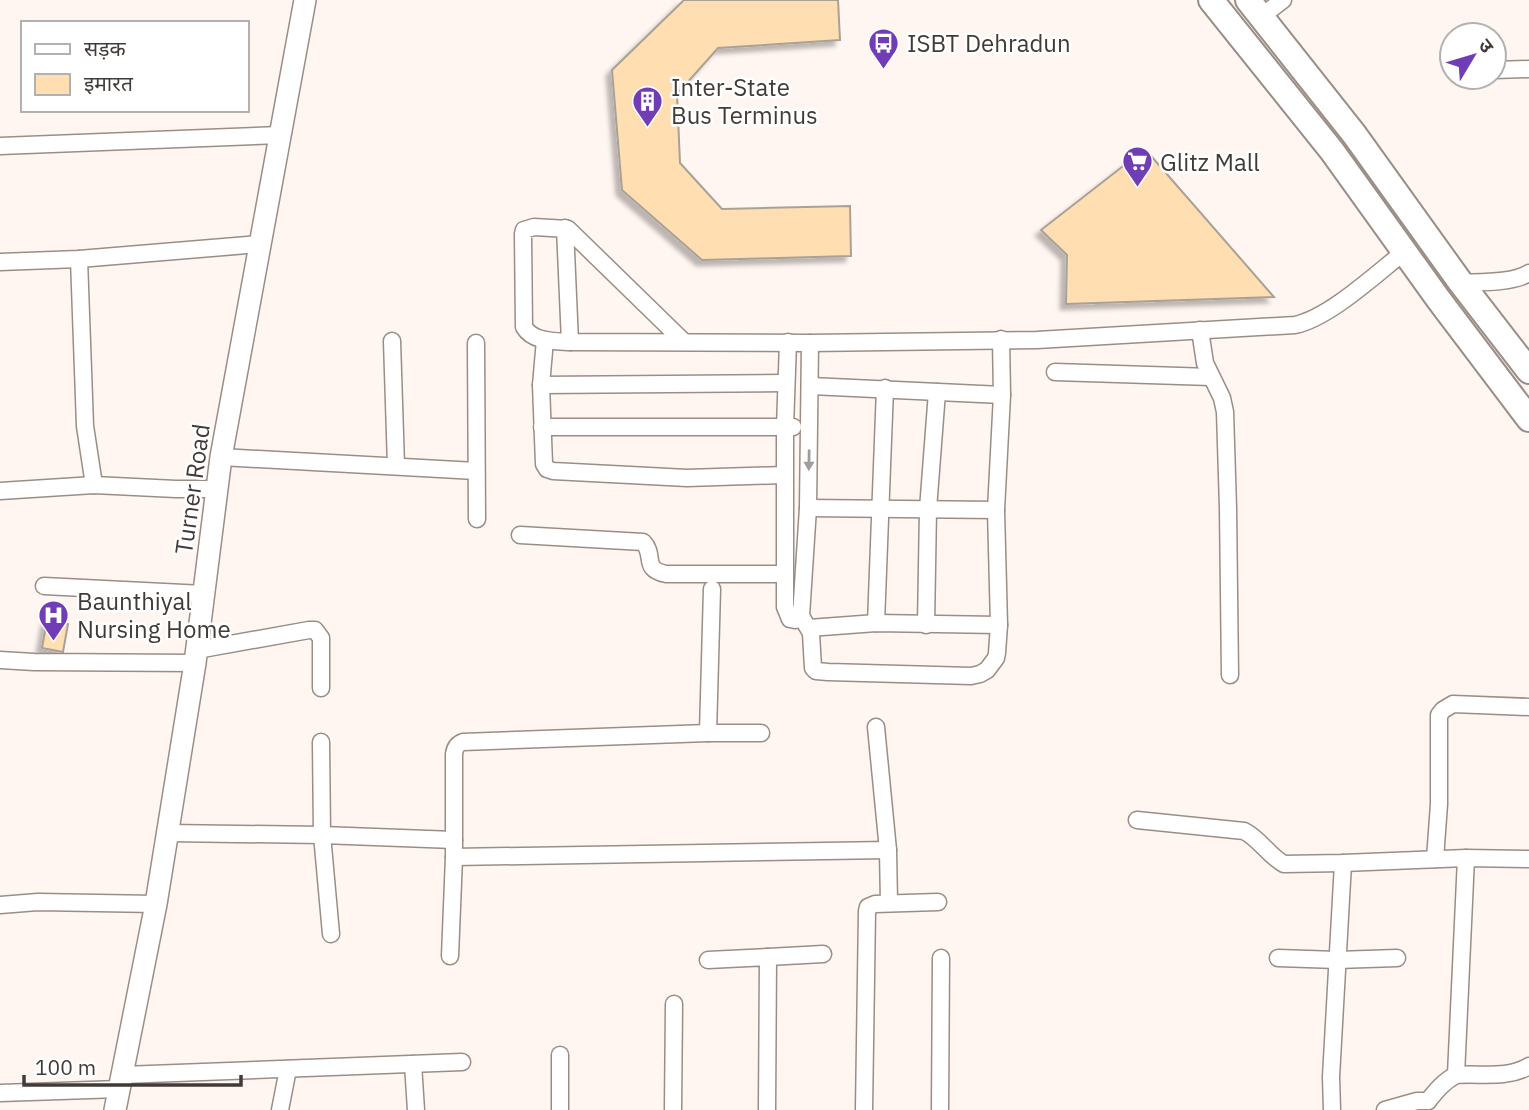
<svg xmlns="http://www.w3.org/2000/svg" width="1529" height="1110" font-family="'IBM Plex Sans','Noto Sans Devanagari',sans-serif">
  <defs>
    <filter id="shadow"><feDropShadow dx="-5.5" dy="5.5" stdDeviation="2" flood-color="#0004"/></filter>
  </defs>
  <rect width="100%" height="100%" fill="#fff6f2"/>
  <!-- building -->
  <g fill="#ffdeb1" stroke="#a9a195" stroke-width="2" filter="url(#shadow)">
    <polygon points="684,0 838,0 840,40 718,48 677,94 680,163 722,209 850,206 851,256 702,260 622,190 612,70"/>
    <polygon points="1145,149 1274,297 1066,304 1067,255 1041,230"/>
    <polygon points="47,620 68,624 63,652 42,648"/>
  </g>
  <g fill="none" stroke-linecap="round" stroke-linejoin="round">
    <defs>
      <g id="minor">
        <polyline points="1262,16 1283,0"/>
        <polyline points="1494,70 1529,69"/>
        <polyline points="0,146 280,135"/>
        <polyline points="565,228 570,342"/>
        <polyline points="79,259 85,426 94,485"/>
        <polyline points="0,262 79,259 260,244"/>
        <path d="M1461 283C1481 282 1513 283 1529 273"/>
        <polyline points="1200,330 1205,363 1222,398 1225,412 1228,508 1230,675"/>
        <polyline points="545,340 541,385 544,464 547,469 553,471 687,478 784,475"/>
        <polyline points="392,341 396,466"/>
        <path d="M683 341 568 229 534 227 524 230 523 234 524 327C533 342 554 341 570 342L810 343 1037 340 1295 325C1329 318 1376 274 1404 252"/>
        <polyline points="788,342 785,427 785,607 790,619 795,620 801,616"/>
        <polyline points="476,343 477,519"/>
        <polyline points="810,343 808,508 801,616 811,633 813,668 816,671 828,672 971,676 980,674 987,670 996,658 997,653 999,625 996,510 1002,395 1001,339"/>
        <polyline points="1055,372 1211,377"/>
        <polyline points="541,385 786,383"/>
        <polyline points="811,386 1002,395"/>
        <polyline points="542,427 793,427"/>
        <polyline points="221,457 476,471"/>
        <polyline points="0,491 94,485 176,489 217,489"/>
        <polyline points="808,508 996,510"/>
        <path d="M520 535 643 542C656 555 641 569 666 574H785"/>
        <polyline points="44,586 204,594"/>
        <polyline points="876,623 885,388"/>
        <polyline points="926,625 928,509 937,392"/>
        <polyline points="809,628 876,623 999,625"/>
        <polyline points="197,650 309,630 315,630 321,638 321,688"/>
        <polyline points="0,660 34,662 195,663"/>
        <polyline points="876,727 888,850 889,903"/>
        <polyline points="708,733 712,589"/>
        <polyline points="321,742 322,835 331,934"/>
        <path d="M1137 820 1244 831C1260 839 1269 856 1284 864L1343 863 1466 858"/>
        <path d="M167 833 322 835 454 840V754C455 747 457 744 463 742L708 733H761"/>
        <polyline points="454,840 454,857 888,850"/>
        <polyline points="1435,859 1439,804 1439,715 1443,710 1453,704 1529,707"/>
        <polyline points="0,905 38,902 156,904"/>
        <polyline points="450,956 454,857"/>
        <polyline points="768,957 823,954"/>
        <polyline points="1278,958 1337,960 1397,958"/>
        <polyline points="708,960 768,957 767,1110"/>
        <polyline points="560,1055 560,1110"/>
        <polyline points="413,1064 416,1110"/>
        <polyline points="123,1075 462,1062"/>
        <polyline points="1456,1075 1466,858 1529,859"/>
        <polyline points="0,1093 120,1089"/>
        <path d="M1428 1101C1436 1091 1444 1081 1456 1075 1480 1073 1508 1079 1529 1066"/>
        <polyline points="280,1110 288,1069"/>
        <polyline points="673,1110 674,1004"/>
        <polyline points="864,1110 867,911 868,907 875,904 938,902"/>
        <polyline points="940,1110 941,958"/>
        <polyline points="1332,1110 1331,1077 1343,863"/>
        <polyline points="1385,1110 1417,1101 1428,1101"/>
      </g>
      <polyline id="secondary" points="115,1110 156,904 195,663 221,457 305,0"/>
      <g id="trunk">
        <polyline points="1211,0 1332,151 1439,300 1529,419"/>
        <polyline points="1248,0 1354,134 1461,283 1529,371"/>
      </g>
    </defs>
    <!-- minor casing -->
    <use href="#minor" stroke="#9a8d86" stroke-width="19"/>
    <!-- secondary casing -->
    <use href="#secondary" stroke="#9a8d86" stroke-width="24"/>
    <!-- trunk casing -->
    <use href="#trunk" stroke="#9a8d86" stroke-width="28"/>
    <!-- minor -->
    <use href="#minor" stroke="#fff" stroke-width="16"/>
    <!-- secondary -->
    <use href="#secondary" stroke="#fff" stroke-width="21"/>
    <!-- trunk -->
    <use href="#trunk" stroke="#fff" stroke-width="24"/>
  </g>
  <!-- one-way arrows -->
  <defs><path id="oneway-solid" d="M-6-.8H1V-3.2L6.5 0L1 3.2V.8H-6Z" transform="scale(1.75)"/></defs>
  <use fill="#a09d9c" href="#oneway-solid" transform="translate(809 460) rotate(91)"/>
  <!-- icons -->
  <defs>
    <symbol id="bus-pin" viewBox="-11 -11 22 30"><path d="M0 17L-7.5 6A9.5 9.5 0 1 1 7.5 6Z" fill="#703db5" stroke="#fff"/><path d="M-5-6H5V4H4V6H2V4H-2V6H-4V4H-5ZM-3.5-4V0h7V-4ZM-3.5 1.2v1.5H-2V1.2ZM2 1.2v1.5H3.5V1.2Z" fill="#fff"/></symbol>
    <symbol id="building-pin" viewBox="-11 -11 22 30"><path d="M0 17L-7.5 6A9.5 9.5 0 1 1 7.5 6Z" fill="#703db5" stroke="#fff"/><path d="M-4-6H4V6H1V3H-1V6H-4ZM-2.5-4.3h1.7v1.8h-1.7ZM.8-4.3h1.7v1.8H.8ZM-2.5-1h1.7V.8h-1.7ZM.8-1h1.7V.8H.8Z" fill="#fff"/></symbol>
    <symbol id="supermarket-pin" viewBox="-11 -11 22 30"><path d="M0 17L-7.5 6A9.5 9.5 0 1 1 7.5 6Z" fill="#703db5" stroke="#fff"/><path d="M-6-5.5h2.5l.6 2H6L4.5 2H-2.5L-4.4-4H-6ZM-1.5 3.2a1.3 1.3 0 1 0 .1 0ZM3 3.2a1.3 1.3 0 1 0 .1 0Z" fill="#fff"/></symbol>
    <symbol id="hospital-pin" viewBox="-11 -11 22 30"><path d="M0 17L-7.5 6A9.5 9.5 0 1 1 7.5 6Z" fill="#703db5" stroke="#fff"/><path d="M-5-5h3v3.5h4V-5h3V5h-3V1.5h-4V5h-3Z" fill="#fff"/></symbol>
  </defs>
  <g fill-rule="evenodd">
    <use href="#bus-pin" x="866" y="26" width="35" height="47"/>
    <use href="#building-pin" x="630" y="84" width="35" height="47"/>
    <use href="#supermarket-pin" x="1120" y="144" width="35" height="47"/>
    <use href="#hospital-pin" x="36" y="598" width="35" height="47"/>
  </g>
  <g text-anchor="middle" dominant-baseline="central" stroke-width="5" stroke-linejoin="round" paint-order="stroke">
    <!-- poi labels -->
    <g font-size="24" fill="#413b38" stroke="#fff" text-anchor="start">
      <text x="907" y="43">ISBT Dehradun</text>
      <text x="671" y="87">Inter-State<tspan x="671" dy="28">Bus Terminus</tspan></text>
      <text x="1160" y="162">Glitz Mall</text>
      <text x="77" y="601">Baunthiyal<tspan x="77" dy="28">Nursing Home</tspan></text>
    </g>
    <!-- street labels -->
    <g font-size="24" fill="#413b38" stroke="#fff">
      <text transform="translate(192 489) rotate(-82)">Turner Road</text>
    </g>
  </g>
  <!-- legend -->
  <rect x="21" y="21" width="228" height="91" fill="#ffffff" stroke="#b3b1af" stroke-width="2"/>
  <rect x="35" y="44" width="35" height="10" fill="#ffffff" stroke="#b3b1af" stroke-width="2"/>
  <text x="84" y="56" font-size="21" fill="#413b38">सड़क</text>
  <rect x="35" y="74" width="35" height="21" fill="#ffdeb1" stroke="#b3b1af" stroke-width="2"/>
  <text x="84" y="91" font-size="21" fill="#413b38">इमारत</text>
  <!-- north arrow -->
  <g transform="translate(1473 56) rotate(52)"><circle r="33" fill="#ffffff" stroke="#b3b1af" stroke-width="2"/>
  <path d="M0-5L12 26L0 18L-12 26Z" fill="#703db5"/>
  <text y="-10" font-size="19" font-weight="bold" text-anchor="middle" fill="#413b38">उ</text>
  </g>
  <!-- scale -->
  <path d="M24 1075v10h217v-10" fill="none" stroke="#413b38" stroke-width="3.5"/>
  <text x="35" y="1075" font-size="21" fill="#413b38" stroke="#ffffff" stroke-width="5" paint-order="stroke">100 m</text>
</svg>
